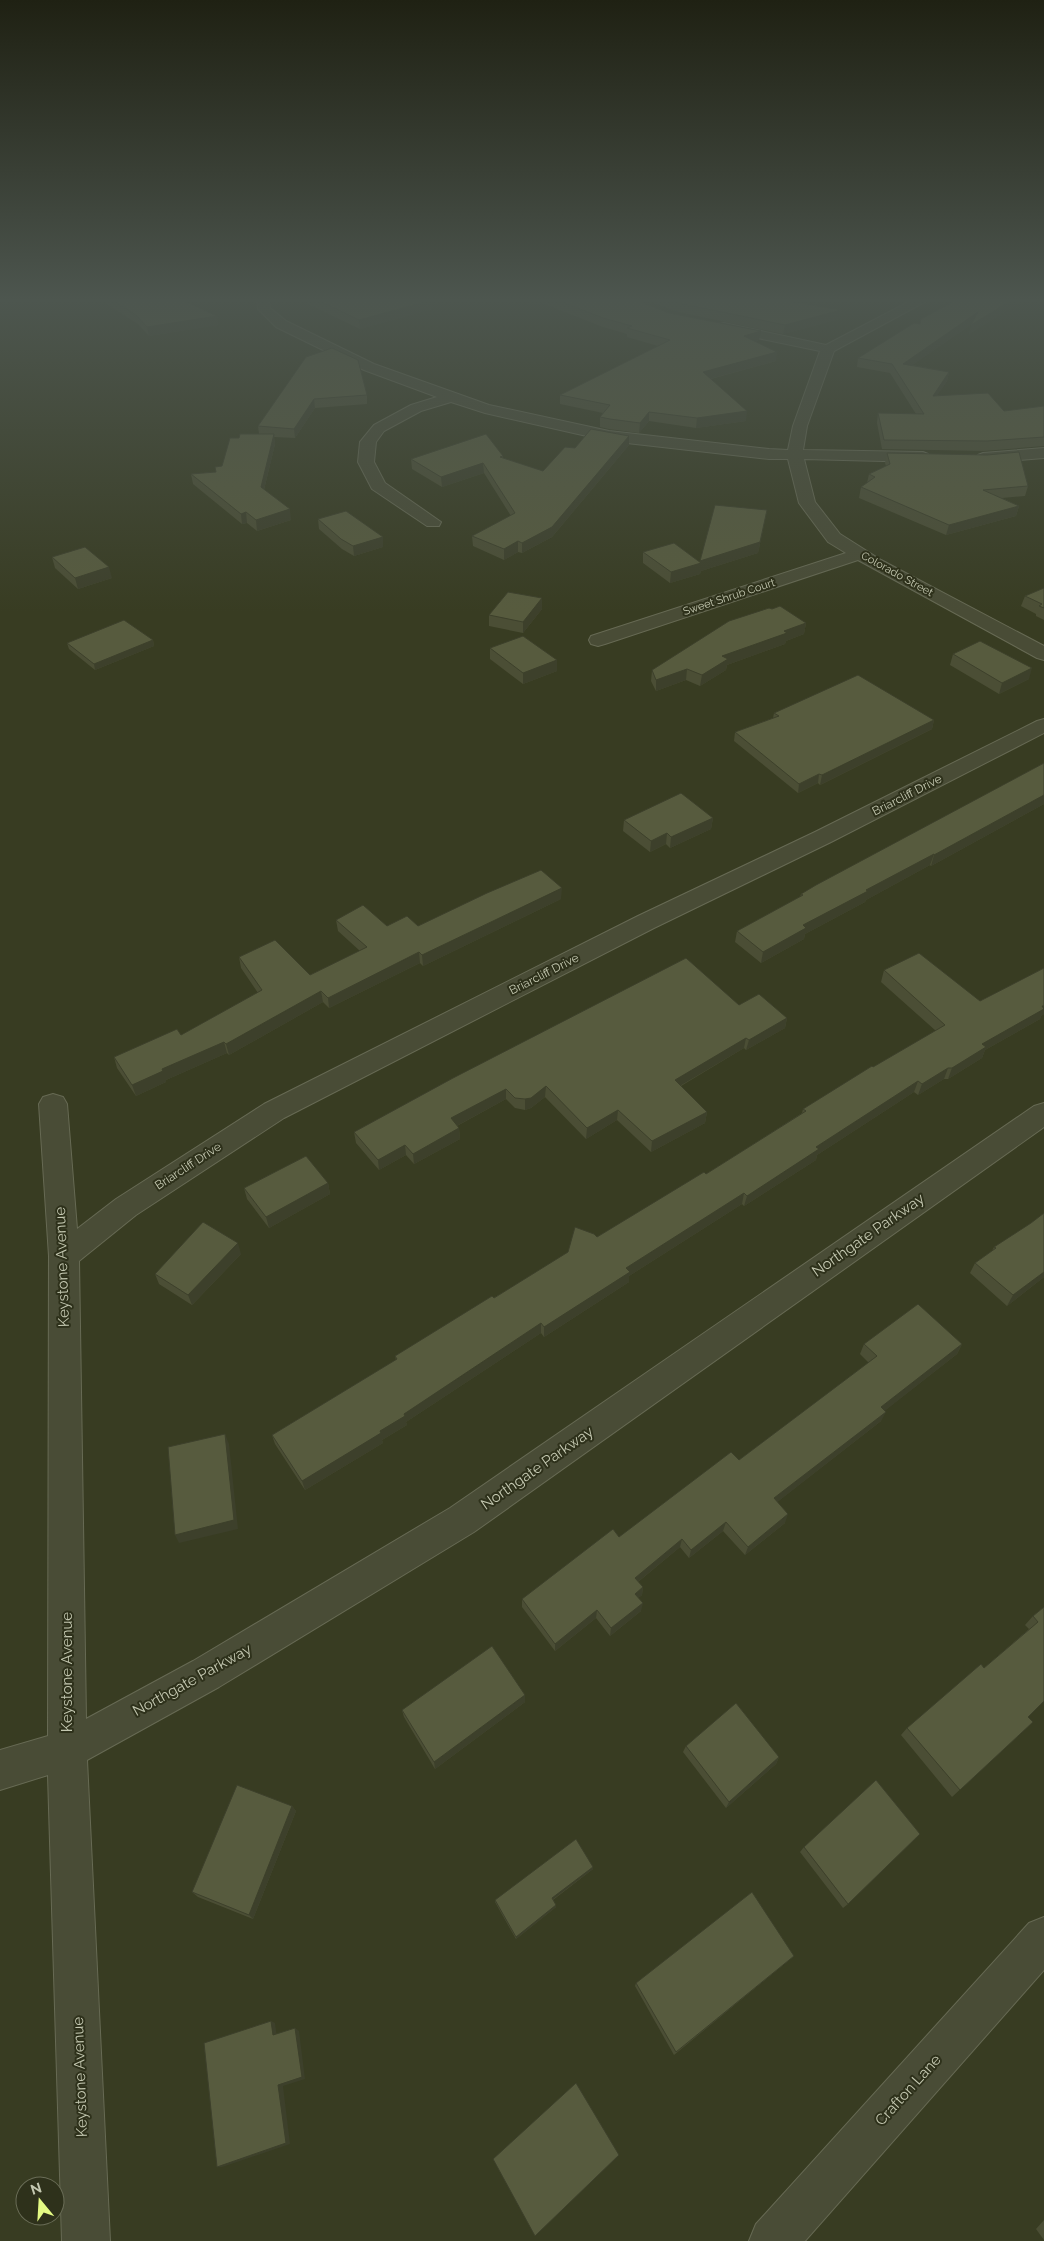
<svg xmlns="http://www.w3.org/2000/svg" width="1044" height="2241" font-family="Raleway,sans-serif">
  <rect width="100%" height="100%" fill="#383c22"/>
  <g fill="none" stroke-linecap="round" stroke-linejoin="round">
    <defs>
      <g id="minor">
        <polygon points="257,298 269,298 270,308 286,321 374,364 489,405 609,431 769,449 788,450 793,426 820,351 719,330 717,327 719,324 724,323 826,345 916,298 932,298 834,351 807,426 803,450 923,452 928,454 931,457 928,460 923,462 804,459 815,502 840,534 881,560 1044,646 1044,660 1037,658 858,560 605,644 598,646 591,644 589,640 591,636 846,553 828,542 799,503 788,459 769,459 609,441 485,413 451,402 421,411 384,431 376,442 374,462 385,483 441,522 439,526 427,526 372,489 358,462 360,442 374,425 411,405 437,397 364,370 276,327 258,309"/>
        <polygon points="1044,448 1044,458 983,463 978,461 975,458 978,455 983,453"/>
        <polygon points="1044,719 1044,733 831,842 654,928 284,1118 136,1215 79,1261 86,1719 193,1661 450,1508 1034,1106 1044,1103 1044,1127 474,1532 219,1687 87,1760 110,2241 62,2241 48,1775 0,1790 0,1750 48,1736 49,1256 39,1104 43,1097 53,1094 63,1097 67,1104 77,1229 116,1199 264,1104 638,916 815,832 1037,721"/>
        <polygon points="1044,1917 1044,1970 805,2241 749,2241 756,2224 1029,1923"/>
      </g>
    </defs>
    <!-- minor casing -->
    <use href="#minor" stroke="#676a54" stroke-width="2"/>
    <!-- minor -->
    <use href="#minor" fill="#494c36" fill-rule="evenodd"/>
  </g>
  <!-- wall -->
  <g fill="#4b4e35">
    <polygon points="97,298 178,298 217,316 218,325 149,336 138,324"/>
    <polygon points="301,298 432,298 432,309 360,329 308,304"/>
    <polygon points="530,298 631,298 669,313 761,331 759,340 756,341 776,361 711,379 746,421 696,428 649,421 639,433 609,429 600,427 600,417 603,413 560,404 560,395 658,346 627,337 627,334 603,327 542,303 533,305"/>
    <polygon points="641,298 771,298 841,310 839,319 783,334 678,312"/>
    <polygon points="1027,298 969,334 972,324 912,365 949,372 947,381 937,395 1004,411 1044,406 1044,446 984,451 882,449 877,423 878,413 916,414 890,373 857,367 858,358 920,324"/>
    <polygon points="306,357 367,395 367,404 315,408 295,438 274,437 275,444 264,490 291,520 257,531 247,523 242,524 193,484 191,474 216,472 222,466 239,438 259,434 258,426"/>
    <polygon points="629,436 629,445 552,537 522,553 518,552 504,560 473,546 472,536 511,516 484,473 442,487 412,469 411,459 503,456 503,458 543,471 575,448"/>
    <polygon points="887,453 1028,486 1025,496 1002,498 1019,506 1016,516 946,535 859,498 861,487 867,483 869,474 886,466 885,463"/>
    <polygon points="767,510 758,553 701,571 700,574 670,583 643,563 643,552 700,562"/>
    <polygon points="318,519 383,547 354,556 342,549 319,529"/>
    <polygon points="52,557 112,578 78,589 55,568"/>
    <polygon points="1044,588 1044,620 1036,616 1036,614 1021,606 1025,596"/>
    <polygon points="542,609 523,633 489,626 489,615"/>
    <polygon points="772,609 806,623 804,634 786,641 785,644 727,665 726,670 700,686 686,680 656,691 651,681 652,670"/>
    <polygon points="153,640 154,646 95,670 69,649 67,643"/>
    <polygon points="490,648 557,671 523,684 490,659"/>
    <polygon points="953,654 1029,679 999,694 950,665"/>
    <polygon points="774,713 934,720 932,729 820,785 818,783 798,793 734,741 735,732 773,718"/>
    <polygon points="1044,763 1044,804 931,866 930,865 866,900 865,902 805,934 804,939 761,963 735,942 737,931 800,897 801,894"/>
    <polygon points="713,818 711,829 670,848 666,844 650,852 623,831 624,820"/>
    <polygon points="561,899 423,966 420,963 329,1008 323,1002 229,1055 227,1053 166,1080 166,1082 136,1096 117,1068 114,1057 181,1035 258,993 241,968 239,957 310,975 360,951 338,931 336,920 387,926 418,926"/>
    <polygon points="1044,968 1044,1014 1041,1016 1040,1019 985,1050 982,1058 948,1079 944,1079 918,1095 914,1092 817,1155 816,1160 744,1206 742,1204 629,1276 629,1282 544,1337 541,1333 406,1422 407,1425 382,1440 383,1443 305,1490 275,1444 272,1435 396,1360 395,1356 597,1237 706,1174 802,1113 803,1109 936,1031 881,982 884,970 980,1001"/>
    <polygon points="739,1005 787,1018 785,1028 746,1050 744,1048 681,1086 707,1112 705,1123 651,1152 617,1120 586,1139 545,1097 531,1108 525,1110 515,1108 506,1099 457,1126 459,1128 460,1139 414,1164 406,1155 379,1170 356,1143 354,1132"/>
    <polygon points="328,1183 330,1194 269,1228 247,1199 244,1188"/>
    <polygon points="994,1247 1044,1277 1007,1306 970,1273 975,1263 992,1251"/>
    <polygon points="241,1254 192,1305 159,1284 155,1274"/>
    <polygon points="864,1344 962,1344 957,1354 884,1411 881,1421 777,1502 785,1523 745,1555 723,1531 689,1558 680,1547 638,1582 643,1587 642,1595 638,1598 641,1611 610,1636 596,1618 555,1651 522,1607 522,1599 739,1460 869,1363 860,1354"/>
    <polygon points="1044,1607 1028,1717 1033,1722 952,1797 901,1735 907,1728 984,1668 1029,1629 1025,1625 1033,1616"/>
    <polygon points="525,1702 435,1769 404,1717 402,1710"/>
    <polygon points="686,1746 779,1757 776,1764 726,1808 683,1752"/>
    <polygon points="292,1806 296,1811 253,1919 198,1897 192,1892"/>
    <polygon points="804,1847 848,1904 843,1908 800,1852"/>
    <polygon points="593,1867 593,1869 553,1900 556,1907 516,1939 495,1902 495,1900"/>
    <polygon points="794,1956 674,2055 635,1986 636,1983"/>
    <polygon points="1044,2220 1044,2240 1036,2229"/>
  </g>
  <!-- shaded-wall -->
  <g fill="#3d402b">
    <polygon points="533,298 542,298 542,303 533,305"/>
    <polygon points="1015,298 1027,298 969,334 971,325"/>
    <polygon points="432,300 432,309 360,329 359,320"/>
    <polygon points="841,310 839,319 783,334 785,325"/>
    <polygon points="978,312 976,321 901,373 903,364"/>
    <polygon points="217,316 218,325 149,336 147,327"/>
    <polygon points="761,331 759,340 743,345 744,336"/>
    <polygon points="777,352 776,361 702,381 703,372"/>
    <polygon points="949,372 947,381 931,405 933,396"/>
    <polygon points="314,399 315,408 295,438 294,429"/>
    <polygon points="747,411 746,421 696,428 697,418"/>
    <polygon points="649,412 649,421 639,433 640,423"/>
    <polygon points="274,434 275,444 262,498 261,487"/>
    <polygon points="629,436 629,445 552,537 522,553 522,543"/>
    <polygon points="483,463 484,473 442,487 441,477"/>
    <polygon points="1019,506 1016,516 946,535 949,525"/>
    <polygon points="290,509 291,520 257,531 256,520"/>
    <polygon points="767,510 758,553 701,571 700,574 670,583 671,572 700,563 700,561"/>
    <polygon points="246,512 247,523 242,524 241,514"/>
    <polygon points="383,537 383,547 354,556 353,546"/>
    <polygon points="518,541 518,552 504,560 504,549"/>
    <polygon points="109,567 112,578 78,589 75,578"/>
    <polygon points="542,598 542,609 523,633 523,622"/>
    <polygon points="806,623 804,634 786,641 785,644 727,665 726,670 700,686 702,675 722,656 784,631"/>
    <polygon points="153,640 154,646 95,670 94,664"/>
    <polygon points="557,660 557,671 523,684 523,673"/>
    <polygon points="1032,668 1029,679 999,694 1002,683"/>
    <polygon points="687,669 686,680 656,691 656,680"/>
    <polygon points="934,720 932,729 820,785 822,775"/>
    <polygon points="819,774 818,783 798,793 799,784"/>
    <polygon points="1044,795 1044,804 931,866 934,855"/>
    <polygon points="713,818 711,829 670,848 671,837"/>
    <polygon points="667,833 666,844 650,852 651,841"/>
    <polygon points="934,854 930,865 866,900 865,902 805,934 804,939 761,963 763,952 803,925 866,890"/>
    <polygon points="562,888 561,899 423,966 422,955"/>
    <polygon points="419,952 420,963 329,1008 328,998"/>
    <polygon points="321,991 323,1002 229,1055 226,1044"/>
    <polygon points="1044,1006 1044,1014 1041,1016 1040,1019 985,1050 982,1058 948,1079 952,1068 982,1044"/>
    <polygon points="787,1018 785,1028 746,1050 749,1040"/>
    <polygon points="746,1038 744,1048 673,1090 675,1080"/>
    <polygon points="224,1042 227,1053 166,1080 166,1082 136,1096 132,1085 162,1069"/>
    <polygon points="948,1068 944,1079 918,1095 922,1084"/>
    <polygon points="918,1081 914,1092 817,1155 816,1160 744,1206 747,1196 816,1147"/>
    <polygon points="546,1086 545,1097 531,1108 525,1110 525,1099"/>
    <polygon points="506,1089 506,1099 451,1129 451,1118"/>
    <polygon points="618,1110 617,1120 586,1139 587,1128"/>
    <polygon points="707,1112 705,1123 651,1152 652,1141"/>
    <polygon points="459,1128 460,1139 414,1164 413,1154"/>
    <polygon points="405,1145 406,1155 379,1170 378,1160"/>
    <polygon points="328,1183 330,1194 269,1228 266,1217"/>
    <polygon points="744,1193 742,1204 629,1276 629,1282 544,1337 544,1327 626,1268"/>
    <polygon points="238,1243 241,1254 192,1305 188,1295"/>
    <polygon points="1044,1272 1044,1277 1007,1306 1013,1295"/>
    <polygon points="541,1323 541,1333 406,1422 407,1425 382,1440 383,1443 305,1490 302,1481 380,1431 404,1414"/>
    <polygon points="962,1344 957,1354 877,1417 881,1407"/>
    <polygon points="886,1412 881,1421 771,1507 774,1498"/>
    <polygon points="225,1434 229,1444 238,1529 179,1543 175,1535"/>
    <polygon points="788,1514 785,1523 745,1555 748,1547"/>
    <polygon points="726,1522 723,1531 689,1558 691,1550"/>
    <polygon points="682,1539 680,1547 633,1586 635,1578"/>
    <polygon points="643,1587 642,1595 634,1602 635,1594"/>
    <polygon points="643,1603 641,1611 610,1636 611,1628"/>
    <polygon points="597,1610 596,1618 555,1651 555,1644"/>
    <polygon points="525,1695 525,1702 435,1769 434,1762"/>
    <polygon points="779,1757 776,1764 726,1808 729,1802"/>
    <polygon points="292,1806 296,1811 253,1919 249,1915"/>
    <polygon points="593,1867 593,1869 552,1900 552,1898"/>
    <polygon points="556,1905 556,1907 516,1939 516,1937"/>
    <polygon points="271,2021 275,2023 277,2038 273,2035"/>
    <polygon points="295,2028 299,2031 305,2079 283,2086 290,2144 222,2167 217,2167 278,2085"/>
  </g>
  <!-- building -->
  <g fill="#575b3e" stroke="#3d402b">
    <polygon points="109,298 178,298 217,316 147,327 136,315"/>
    <polygon points="314,298 432,298 432,300 359,320"/>
    <polygon points="552,298 631,298 669,313 761,331 744,336 777,352 703,372 747,411 697,418 649,412 640,423 610,419 600,417 610,405 560,395 670,340 627,328 632,326 603,318"/>
    <polygon points="665,298 771,298 841,310 785,325 678,303"/>
    <polygon points="960,298 1015,298 971,325 978,312 903,364 949,372 933,396 988,393 1004,411 1044,406 1044,437 987,441 884,440 878,413 924,414 892,364 858,358 914,323 920,324 921,319"/>
    <polygon points="332,348 358,360 367,395 314,399 294,429 258,426 306,357"/>
    <polygon points="591,429 629,436 552,527 522,543 518,541 504,549 472,536 515,513 483,463 441,477 411,459 486,434 503,456 500,457 543,471 565,447 575,448"/>
    <polygon points="240,434 274,434 261,487 290,509 256,520 246,512 241,514 191,474 216,472 215,467 222,466 230,438 239,438"/>
    <polygon points="1019,452 1028,486 983,490 1019,506 949,525 861,487 875,477 869,474 890,464 887,453 987,455"/>
    <polygon points="715,505 767,510 760,542 700,561"/>
    <polygon points="346,511 383,537 353,546 341,539 318,519"/>
    <polygon points="674,543 701,563 671,572 643,552"/>
    <polygon points="85,547 109,567 75,578 52,557"/>
    <polygon points="1044,588 1044,608 1039,606 1042,604 1025,596"/>
    <polygon points="508,592 542,598 523,622 489,615"/>
    <polygon points="780,606 806,623 784,631 787,633 722,656 728,659 702,675 687,669 656,680 652,670 729,621 769,608 772,609"/>
    <polygon points="124,620 153,640 94,664 67,643"/>
    <polygon points="523,636 557,660 523,673 490,648"/>
    <polygon points="980,641 1032,668 1002,683 953,654"/>
    <polygon points="858,675 934,720 822,775 819,774 799,784 735,732 779,716 774,713"/>
    <polygon points="1044,763 1044,795 934,855 934,854 866,890 868,891 803,925 806,928 763,952 737,931 803,895 801,894 816,885"/>
    <polygon points="681,793 713,818 671,837 667,833 651,841 624,820"/>
    <polygon points="541,870 562,888 422,955 419,952 328,998 321,991 226,1044 224,1042 162,1069 163,1071 132,1085 114,1057 177,1029 181,1035 262,990 239,957 275,940 310,975 367,947 336,920 363,905 387,926 407,916 418,926 487,893"/>
    <polygon points="919,953 980,1001 1044,968 1044,1006 1042,1006 1044,1009 982,1044 986,1047 952,1068 948,1068 922,1084 918,1081 816,1147 819,1149 747,1196 744,1193 626,1268 630,1272 544,1327 541,1323 404,1414 405,1416 380,1431 381,1433 302,1481 272,1435 397,1359 395,1356 492,1296 494,1298 568,1252 575,1227 594,1234 597,1237 704,1172 706,1174 806,1111 803,1109 872,1066 873,1067 945,1025 884,970"/>
    <polygon points="686,958 739,1005 759,994 787,1018 749,1040 746,1038 675,1080 707,1112 652,1141 618,1110 587,1128 546,1086 531,1098 525,1099 515,1098 506,1089 451,1118 459,1128 413,1154 405,1145 378,1160 354,1132 453,1078"/>
    <polygon points="306,1156 328,1183 266,1217 244,1188"/>
    <polygon points="1044,1213 1044,1272 1013,1295 975,1263 996,1248 994,1247 1031,1223"/>
    <polygon points="203,1222 238,1243 188,1295 155,1274"/>
    <polygon points="918,1304 962,1344 881,1407 886,1412 774,1498 788,1514 748,1547 726,1522 691,1550 682,1539 635,1578 643,1587 635,1594 643,1603 611,1628 597,1610 555,1644 522,1599 613,1529 619,1537 731,1452 739,1460 877,1356 864,1344"/>
    <polygon points="225,1434 234,1520 175,1535 168,1447"/>
    <polygon points="1044,1607 1044,1701 1028,1717 1033,1722 960,1790 907,1728 981,1664 984,1668 1038,1622 1033,1616"/>
    <polygon points="492,1646 525,1695 434,1762 402,1710"/>
    <polygon points="736,1703 779,1757 729,1802 686,1746"/>
    <polygon points="876,1780 920,1834 848,1904 804,1847"/>
    <polygon points="237,1785 292,1806 249,1915 192,1892"/>
    <polygon points="576,1839 593,1867 552,1898 556,1905 516,1937 495,1900"/>
    <polygon points="752,1892 794,1956 676,2052 636,1983"/>
    <polygon points="271,2021 273,2035 295,2028 302,2077 278,2085 286,2143 217,2167 204,2043"/>
    <polygon points="576,2083 619,2155 535,2236 493,2159"/>
  </g>
  <!-- sky -->
  <linearGradient id="sky" x2="0" y2="1"><stop stop-color="#1f2113"/><stop offset="0.49" stop-color="#4d564f"/><stop offset="1" stop-color="#4d564f" stop-opacity="0"/></linearGradient>
  <rect width="1044" height="612" fill="url(#sky)"/>
  <g text-anchor="middle" dominant-baseline="central" stroke-width="4" stroke-linejoin="round" paint-order="stroke">
    <!-- far-street labels -->
    <g font-size="11" fill="#c4c8b1" stroke="#2e311b">
      <text transform="translate(897 574) rotate(29)">Colorado Street</text>
      <text transform="translate(729 597) rotate(-18)">Sweet Shrub Court</text>
    </g>
    <!-- street labels -->
    <g font-size="12" fill="#c4c8b1" stroke="#2e311b">
      <text transform="translate(907 795) rotate(-27)">Briarcliff Drive</text>
      <text transform="translate(544 974) rotate(-27)">Briarcliff Drive</text>
      <text transform="translate(188 1166) rotate(-33)">Briarcliff Drive</text>
    </g>
    <!-- near-street labels -->
    <g font-size="15" fill="#c4c8b1" stroke="#2e311b">
      <text transform="translate(868 1235) rotate(-35)">Northgate Parkway</text>
      <text transform="translate(62 1267) rotate(-92)">Keystone Avenue</text>
      <text transform="translate(537 1468) rotate(-35)">Northgate Parkway</text>
      <text transform="translate(67 1672) rotate(-90)">Keystone Avenue</text>
      <text transform="translate(192 1680) rotate(-29)">Northgate Parkway</text>
      <text transform="translate(80 2077) rotate(-92)">Keystone Avenue</text>
      <text transform="translate(908 2090) rotate(-48)">Crafton Lane</text>
    </g>
  </g>
  <!-- north arrow -->
  <g transform="translate(40 2201) rotate(342)"><circle r="24" fill="#2e311b" stroke="#6a6d57"/>
  <path d="M0-4L9 19L0 12L-9 19Z" fill="#e4fa84"/>
  <text y="-8" font-size="14" font-weight="bold" text-anchor="middle" fill="#c4c8b1">N</text>
  </g>
</svg>
